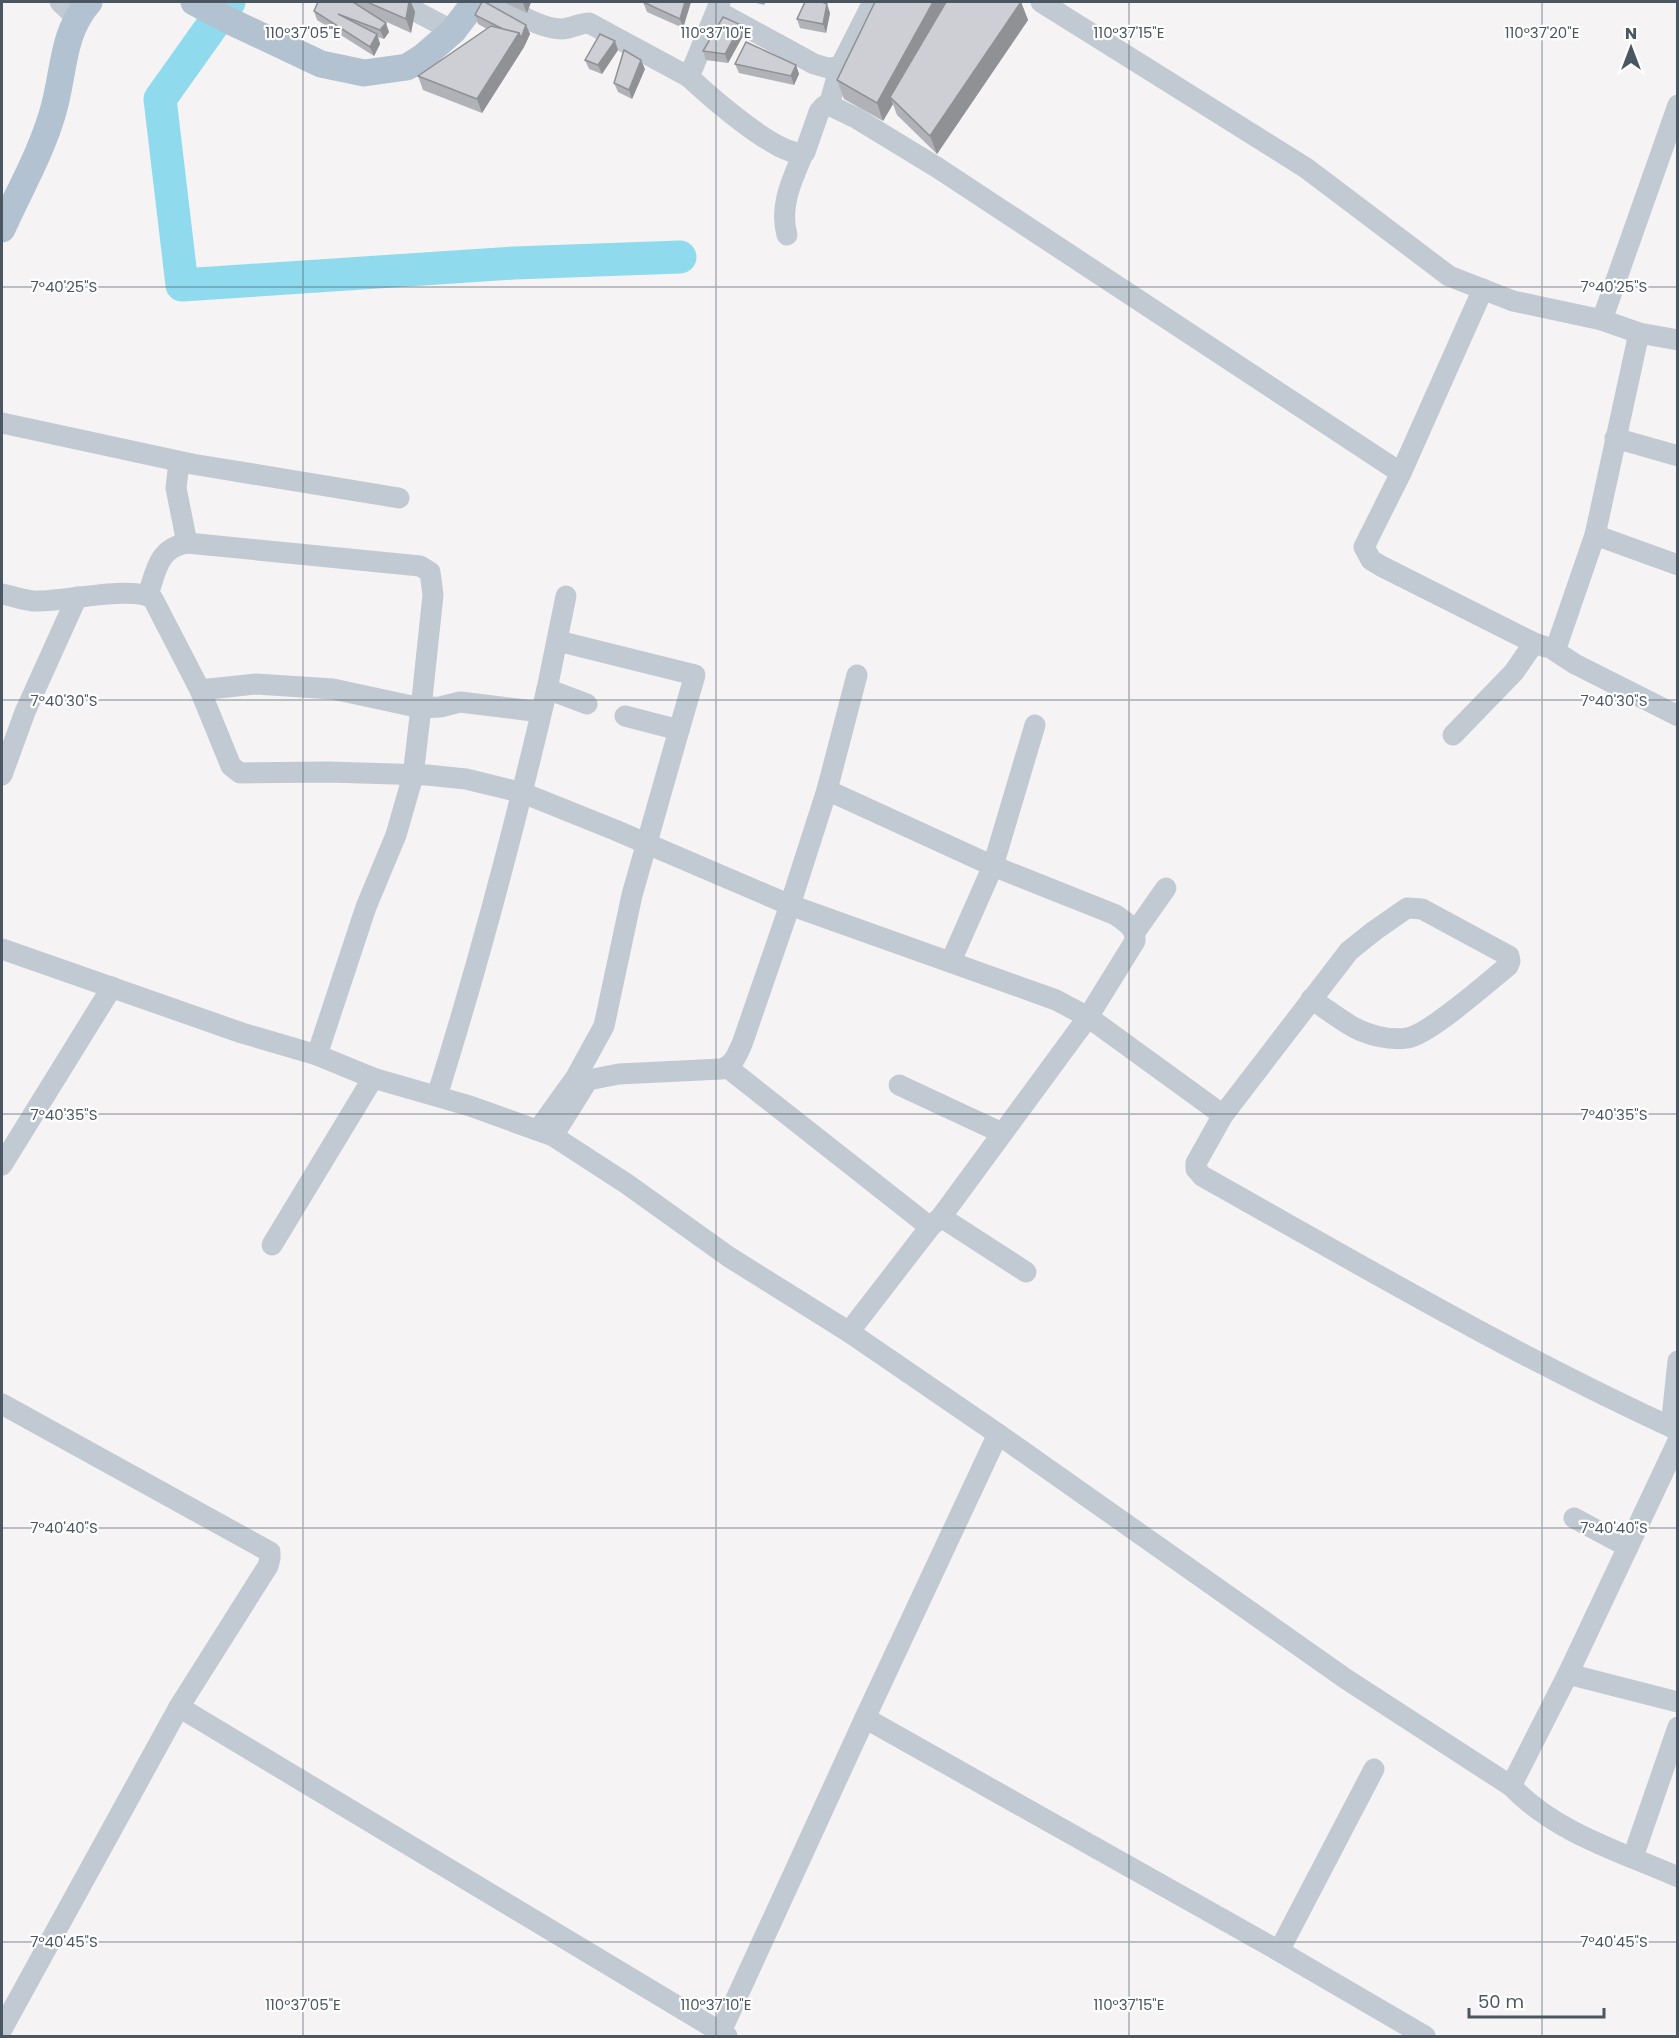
<svg xmlns="http://www.w3.org/2000/svg" width="1679" height="2038" font-family="Poppins,sans-serif">
  <rect width="100%" height="100%" fill="#f5f3f3"/>
  <g fill="none" stroke-linecap="round" stroke-linejoin="round">
    <!-- river -->
    <polyline stroke="#90daee" stroke-width="33" points="229,2 160,99 182,285 514,263 680,257"/>
    <!-- minor -->
    <g stroke="#c1cad2" stroke-width="21">
      <polyline points="60,2 76,17"/>
      <polyline points="398,2 453,31"/>
      <path d="M496 2C515 12 538 28 561 29 571 29 579 23 589 23L689 77 720 2"/>
      <polyline points="1041,2 1306,168 1449,276 1513,301 1602,320 1639,333 1678,340"/>
      <polyline points="717,11 814,64 828,68 840,67 873,2"/>
      <path d="M689 77C706 93 783 162 805 152L819 112 824 106 829 105 856 118 938 168 1401 473"/>
      <polyline points="829,105 840,67"/>
      <path d="M787 235C779 206 792 180 803 154"/>
      <polyline points="1483,289 1401,473 1364,547 1371,560 1381,566 1534,643"/>
      <polyline points="1602,320 1678,105"/>
      <polyline points="1639,333 1595,535 1555,651 1575,664 1678,716"/>
      <polyline points="2,423 192,464 399,498"/>
      <polyline points="1615,438 1678,456"/>
      <polyline points="179,462 176,488 187,543"/>
      <polyline points="1595,535 1678,565"/>
      <path d="M2 594C12 596 23 600 33 601 59 603 135 584 153 599L200 690 231 766 240 773 328 772 427 775 466 779 523 793 615 830 790 905 1056 1000 1088 1017 1223 1115"/>
      <path d="M148 595C156 571 158 548 187 543L420 566 430 572 433 595 421 708 440 707 460 702 541 712"/>
      <polyline points="558,641 695,675 679,730"/>
      <polyline points="547,689 566,596"/>
      <polyline points="200,690 256,684 333,689 421,708 413,776 396,835 366,907 317,1055"/>
      <polyline points="1453,735 1514,672 1534,643 1546,647"/>
      <polyline points="2,775 25,712 77,597"/>
      <path d="M827 790 993 866 1116 915C1126 923 1136 927 1135 941L1088 1017 941 1217 930 1227 849 1332"/>
      <polyline points="1135,932 1166,888"/>
      <path d="M2 949 242 1033 317 1055 373 1078 470 1106 553 1136 627 1184 729 1257 849 1332 998 1434 1346 1679 1511 1786C1556 1833 1619 1851 1678 1877"/>
      <polyline points="951,961 993,866 1035,725"/>
      <path d="M1311 999C1325 1008 1339 1019 1353 1027 1368 1035 1390 1041 1407 1038 1429 1035 1488 982 1508 966L1510 961 1509 956 1422 909 1407 908 1374 931 1349 951 1223 1115 1196 1163V1169L1202 1176C1357 1263 1510 1353 1671 1427H1678"/>
      <polyline points="728,1068 930,1227"/>
      <polyline points="899,1085 1002,1133"/>
      <path d="M437 1096C479 962 515 826 547 689L587 704"/>
      <polyline points="538,1130 576,1077 604,1026 632,895 679,730 625,716"/>
      <path d="M553 1136 588 1080 619 1074 721 1069C733 1066 737 1055 742 1044L790 905 827 790 857 675"/>
      <polyline points="2,1165 112,987"/>
      <polyline points="941,1217 1026,1272"/>
      <polyline points="272,1245 373,1078"/>
      <polyline points="2,1404 270,1552 270,1558 268,1566 179,1707"/>
      <polyline points="1671,1427 1678,1361"/>
      <polyline points="1574,1518 1628,1547"/>
      <polyline points="1568,1674 1678,1702"/>
      <polyline points="865,1718 1279,1951 1425,2036"/>
      <polyline points="1511,1786 1568,1674 1678,1441"/>
      <polyline points="1633,1857 1678,1727"/>
      <polyline points="1279,1951 1374,1769"/>
      <polyline points="2,2029 179,1707 727,2036"/>
      <polyline points="719,2036 865,1718 998,1434"/>
    </g>
    <!-- major -->
    <g stroke="#b3c2d1" stroke-width="27">
      <polyline points="194,2 234,23 321,64 364,73 407,67 424,56 453,31 475,2"/>
      <path d="M2 229C19 191 40 155 52 115 65 74 60 36 89 2"/>
    </g>
  </g>
  <!-- wall -->
  <g fill="#b0b2b7">
    <polygon points="318,2 411,2 415,12 411,33 378,18 389,32 384,39 378,37 380,44 374,56 317,20 314,11"/>
    <polygon points="503,2 531,2 527,13"/>
    <polygon points="643,2 691,2 683,28 647,12"/>
    <polygon points="753,2 766,2 764,5"/>
    <polygon points="1021,2 1028,20 937,154 897,115 893,104 883,121 844,99 837,80"/>
    <polygon points="830,13 826,33 800,28 797,19"/>
    <polygon points="475,15 526,25 530,34 524,47 482,113 423,90 418,76 487,29 478,24"/>
    <polygon points="741,25 744,34 728,63 706,60 703,51"/>
    <polygon points="618,50 602,74 589,69 585,60"/>
    <polygon points="735,64 796,65 799,74 794,85 739,73"/>
    <polygon points="645,69 632,99 618,92 614,83"/>
  </g>
  <!-- shaded-wall -->
  <g fill="#909195">
    <polygon points="409,2 411,2 415,12 411,33 406,19"/>
    <polygon points="524,2 531,2 527,13 523,3"/>
    <polygon points="685,2 691,2 683,28 680,19"/>
    <polygon points="933,2 949,2 890,97 893,104 883,121 877,103"/>
    <polygon points="1021,2 1028,20 937,154 930,136"/>
    <polygon points="827,4 830,13 826,33 823,24"/>
    <polygon points="386,23 389,32 384,39 380,30"/>
    <polygon points="526,25 530,34 524,47 521,38"/>
    <polygon points="741,25 744,34 728,63 725,54"/>
    <polygon points="519,33 524,47 482,113 477,99"/>
    <polygon points="377,34 380,44 374,56 370,47"/>
    <polygon points="615,41 618,50 602,74 598,65"/>
    <polygon points="641,60 645,69 632,99 629,90"/>
    <polygon points="796,65 799,74 794,85 791,76"/>
  </g>
  <!-- building -->
  <g fill="#cdcfd5" stroke="#909195" stroke-width="1.5">
    <polygon points="318,2 353,2 386,23 380,30 338,14 377,34 370,47 314,11"/>
    <polygon points="367,2 409,2 406,19"/>
    <polygon points="482,2 485,2 526,25 521,38 519,33 503,29 475,15"/>
    <polygon points="643,2 685,2 680,19"/>
    <polygon points="805,2 822,2 827,4 823,24 797,19"/>
    <polygon points="875,2 933,2 877,103 837,80"/>
    <polygon points="946,2 1021,2 930,136 890,97"/>
    <polygon points="723,17 741,25 725,54 703,51"/>
    <polygon points="491,26 519,33 477,99 418,76"/>
    <polygon points="600,34 615,41 598,65 585,60"/>
    <polygon points="746,42 796,65 791,76 735,64"/>
    <polygon points="624,50 641,60 629,90 614,83"/>
  </g>
  <!-- ticks -->
  <path fill="none" stroke="#4a5661" stroke-width="1.5" stroke-opacity="0.45" d="M303 2V2036M716 2V2036M1129 2V2036M1542 2V2036M2 287H1678M2 700H1678M2 1114H1678M2 1528H1678M2 1942H1678"/>
  <g font-size="15" text-anchor="middle" fill="#4a5661" stroke="#fff" stroke-width="4.5" stroke-linejoin="round" paint-order="stroke">
    <text x="303" y="38">110°37'05"E</text>
    <text x="716" y="38">110°37'10"E</text>
    <text x="1129" y="38">110°37'15"E</text>
    <text x="1542" y="38">110°37'20"E</text>
    <text x="64" y="292">7°40'25"S</text>
    <text x="1614" y="292">7°40'25"S</text>
    <text x="64" y="706">7°40'30"S</text>
    <text x="1614" y="706">7°40'30"S</text>
    <text x="64" y="1120">7°40'35"S</text>
    <text x="1614" y="1120">7°40'35"S</text>
    <text x="64" y="1533">7°40'40"S</text>
    <text x="1614" y="1533">7°40'40"S</text>
    <text x="64" y="1947">7°40'45"S</text>
    <text x="1614" y="1947">7°40'45"S</text>
    <text x="303" y="2010">110°37'05"E</text>
    <text x="716" y="2010">110°37'10"E</text>
    <text x="1129" y="2010">110°37'15"E</text>
  </g>
  <!-- border -->
  <rect width="1679" height="2038" fill="none" stroke="#4a5661" stroke-width="6"/>
  <!-- north arrow -->
  <g transform="translate(1631 48)" stroke="#ffffff" stroke-width="4.5" paint-order="stroke">
  <path d="M0-4.5L10 22L0 15L-10 22Z" fill="#4a5661"/>
  <text y="-9" font-size="16" font-weight="bold" text-anchor="middle" fill="#4a5661">N</text>
  </g>
  <!-- scale -->
  <path d="M1469 2008v9h135v-9" fill="none" stroke="#4a5661" stroke-width="3"/>
  <text x="1478" y="2008" font-size="18" fill="#4a5661" stroke="#ffffff" stroke-width="4.5" paint-order="stroke">50 m</text>
</svg>
